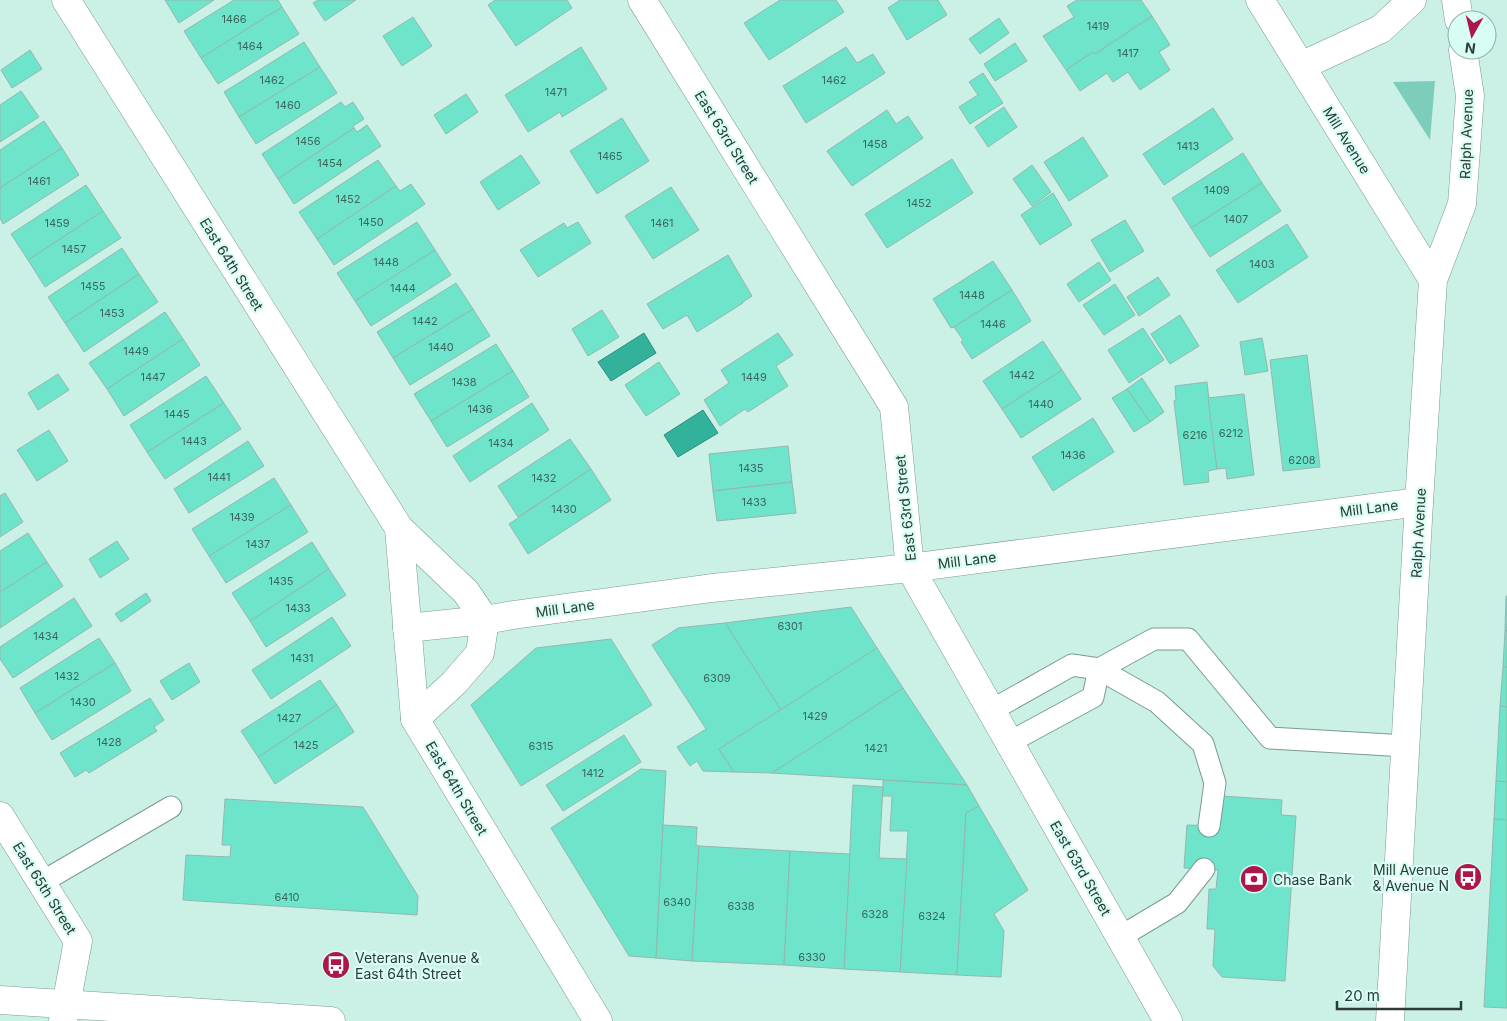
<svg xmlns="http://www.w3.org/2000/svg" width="1507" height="1021" font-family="Inter,sans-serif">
  <rect width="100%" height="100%" fill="#cbf0e6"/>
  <!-- green -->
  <polygon fill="#7ccdba" points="1435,81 1430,140 1393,82"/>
  <!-- water -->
  <g fill="#32b29a" stroke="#308e7c">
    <polygon points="644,333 656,353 611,381 598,362"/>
    <polygon points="703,410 718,433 678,457 664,435"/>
  </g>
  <!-- building -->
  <g fill="#6ee5cb" stroke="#94b7ae">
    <polygon points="165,0 214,0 179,23"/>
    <polygon points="234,0 278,0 282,7 201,58 184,31"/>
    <polygon points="318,0 356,0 325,21 313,3"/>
    <polygon points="495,0 567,0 572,8 516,46 488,5"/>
    <polygon points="780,0 836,0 844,12 769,60 744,23"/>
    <polygon points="900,0 938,0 947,15 907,40 888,8"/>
    <polygon points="1077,0 1141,0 1152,16 1095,54 1093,52 1066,70 1043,36 1074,17 1067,6"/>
    <polygon points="282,7 299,34 218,84 201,58"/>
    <polygon points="1152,16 1170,45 1159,52 1170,70 1140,90 1128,72 1113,82 1107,73 1080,91 1066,70 1093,52 1095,54"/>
    <polygon points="413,17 432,46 402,66 383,36"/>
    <polygon points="999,18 1009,33 980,54 969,39"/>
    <polygon points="304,42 320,67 239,117 224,92"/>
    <polygon points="1015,43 1027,61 995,81 984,64"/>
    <polygon points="581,47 607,89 562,117 560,112 528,132 505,95"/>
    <polygon points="846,47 857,63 873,54 885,73 806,123 783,86"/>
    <polygon points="30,50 42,69 12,88 1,70"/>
    <polygon points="320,67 337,93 256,144 239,117"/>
    <polygon points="983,73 1003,103 970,124 959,107 978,95 969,82"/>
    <polygon points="21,91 39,117 0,142 0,105"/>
    <polygon points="466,94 478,112 446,134 434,115"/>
    <polygon points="341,102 345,107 353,102 364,119 353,126 354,128 278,179 262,154"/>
    <polygon points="1004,107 1017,127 988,147 975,127"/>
    <polygon points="1213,108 1233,139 1164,185 1143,154"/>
    <polygon points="887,110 896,124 908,116 923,138 852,186 827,151"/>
    <polygon points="622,118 649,161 597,194 570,151"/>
    <polygon points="44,121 62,148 0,188 0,150"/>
    <polygon points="367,125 381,146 294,204 278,179 354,128 357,132"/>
    <polygon points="1083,137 1108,176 1069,201 1044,162"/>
    <polygon points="62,148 79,175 3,224 0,218 0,188"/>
    <polygon points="1243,153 1262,183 1191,228 1172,198"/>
    <polygon points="521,155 540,183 498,210 480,182"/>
    <polygon points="952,159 973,193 887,248 865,214"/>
    <polygon points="378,160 396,186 317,239 299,212"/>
    <polygon points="1032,165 1051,192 1032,206 1013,179"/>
    <polygon points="1262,183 1281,211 1210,257 1191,228"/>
    <polygon points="411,184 425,204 334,265 317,239 396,186 400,191"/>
    <polygon points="86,185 103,211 28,260 11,234"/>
    <polygon points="671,187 699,230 653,259 625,216"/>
    <polygon points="1053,193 1072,225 1040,245 1021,215"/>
    <polygon points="103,211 121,238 45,287 28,260"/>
    <polygon points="1125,220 1144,251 1110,272 1091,240"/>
    <polygon points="417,222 435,250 355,301 337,273"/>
    <polygon points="578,222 591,243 538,277 520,250 564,223 567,228"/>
    <polygon points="1287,224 1308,257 1238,303 1216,270"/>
    <polygon points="122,248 139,274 65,323 48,297"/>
    <polygon points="435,250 451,275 371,326 355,301"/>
    <polygon points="728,255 752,296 743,302 743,303 697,332 687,315 663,329 647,304"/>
    <polygon points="993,261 1012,290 954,327 951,328 933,299"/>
    <polygon points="1099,262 1111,280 1079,302 1067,284"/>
    <polygon points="139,274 158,302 84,352 65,323"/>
    <polygon points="1158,277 1170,295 1139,316 1127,297"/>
    <polygon points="456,283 473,309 393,358 377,332"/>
    <polygon points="1115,284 1135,315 1104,335 1083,305"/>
    <polygon points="1012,290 1031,321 972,359 961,342 963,340 954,327"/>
    <polygon points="473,309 490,336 410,385 393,358"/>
    <polygon points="602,310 619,337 588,356 572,329"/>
    <polygon points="165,312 183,339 107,389 89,363"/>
    <polygon points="1180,315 1199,346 1170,364 1151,334"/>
    <polygon points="1143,328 1164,360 1129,383 1108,350"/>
    <polygon points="778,333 793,355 776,366 788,386 748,412 745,409 720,426 704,400 729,383 721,370"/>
    <polygon points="1262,338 1268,371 1245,375 1240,342"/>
    <polygon points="183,339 200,365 124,416 107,389"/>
    <polygon points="1043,341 1062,370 1002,409 983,381"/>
    <polygon points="496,344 513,371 431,421 414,394"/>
    <polygon points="1307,355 1320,467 1283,471 1270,360"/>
    <polygon points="659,362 680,394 646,416 625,385"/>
    <polygon points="1062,370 1081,399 1021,438 1002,409"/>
    <polygon points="513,371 529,397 447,447 431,421"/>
    <polygon points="58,374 69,390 38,410 28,393"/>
    <polygon points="206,376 224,403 147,452 130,425"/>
    <polygon points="1142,378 1164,412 1150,422 1127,389"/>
    <polygon points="1207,382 1217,469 1208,471 1209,482 1184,485 1174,401 1176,400 1175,386"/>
    <polygon points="1127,389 1150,422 1134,432 1112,398"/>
    <polygon points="1244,394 1254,475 1227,479 1226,468 1217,469 1208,398"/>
    <polygon points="224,403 241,429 165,479 147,452"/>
    <polygon points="532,403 549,430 470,482 453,456"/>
    <polygon points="1093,418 1114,452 1053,491 1032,457"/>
    <polygon points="49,430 68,461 37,481 17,450"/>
    <polygon points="570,439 591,469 518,517 498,486"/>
    <polygon points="248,441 264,466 189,513 174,489"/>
    <polygon points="788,446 792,482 713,491 709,454"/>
    <polygon points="591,469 611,500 528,554 509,524"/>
    <polygon points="274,478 291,505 209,556 192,529"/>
    <polygon points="792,482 796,513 717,521 713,491"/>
    <polygon points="5,493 23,522 0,537 0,496"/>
    <polygon points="291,505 308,532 226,583 209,556"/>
    <polygon points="28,533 47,562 0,592 0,551"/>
    <polygon points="117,541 129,559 100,578 89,559"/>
    <polygon points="312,542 329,569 250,621 232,593"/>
    <polygon points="47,562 63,586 0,628 0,592"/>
    <polygon points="329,569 346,595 266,647 250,621"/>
    <polygon points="146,593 151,601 121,622 115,614"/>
    <polygon points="1506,596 1507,596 1507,631 1505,630"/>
    <polygon points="74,598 92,626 13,678 0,659 0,647"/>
    <polygon points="851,607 877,648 781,710 725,623"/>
    <polygon points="332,617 351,646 271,699 252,670"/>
    <polygon points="725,623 781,710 719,749 734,772 703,771 697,761 690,766 677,747 706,729 652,645 678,628"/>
    <polygon points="1505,630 1507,631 1507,667 1503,667"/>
    <polygon points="99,638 115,663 35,713 20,688"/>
    <polygon points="611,639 652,705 521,786 471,705 536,648"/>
    <polygon points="877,648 903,688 772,773 734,772 719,749"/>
    <polygon points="115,663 131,691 52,740 35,713"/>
    <polygon points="189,663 200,682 172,700 160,681"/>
    <polygon points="1503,667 1507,667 1507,707 1500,706"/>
    <polygon points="320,680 337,705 258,757 241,731"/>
    <polygon points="903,688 967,785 772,773 849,723"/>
    <polygon points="150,698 164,720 154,727 157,731 89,773 86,770 75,777 60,753"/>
    <polygon points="337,705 354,732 275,784 258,757"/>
    <polygon points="1500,706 1507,707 1507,782 1496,781"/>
    <polygon points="624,735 641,762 563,811 546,785"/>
    <polygon points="641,769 666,771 656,958 629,956 551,828"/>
    <polygon points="883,780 967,785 979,806 966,813 957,975 900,972 908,831 890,831 892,796 883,796"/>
    <polygon points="1496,781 1507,782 1507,820 1494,819"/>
    <polygon points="853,785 883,787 879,858 907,859 900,972 844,969"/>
    <polygon points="1222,796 1282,800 1281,815 1296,816 1285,981 1222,977 1213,966 1215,929 1207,929 1209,889 1216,889 1218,870 1184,868 1187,825 1220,826"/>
    <polygon points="225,799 363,807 418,896 417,915 183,900 186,855 230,857 231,845 222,845"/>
    <polygon points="979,806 1028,890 994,914 1004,931 1001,977 957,975 966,813"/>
    <polygon points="1494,819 1507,820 1507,1008 1484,1007"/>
    <polygon points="663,825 697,827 696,845 699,846 692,961 656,958"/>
    <polygon points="699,846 790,851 784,965 692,961"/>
    <polygon points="790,851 850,854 844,969 784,965"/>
  </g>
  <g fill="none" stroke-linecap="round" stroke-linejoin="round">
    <defs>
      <g id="service">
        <polyline points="992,710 1072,665 1099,669 1157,702 1203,744 1215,783 1209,826"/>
        <polyline points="1010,742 1093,697 1099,669 1154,639 1188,639 1270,738 1406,746"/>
        <polyline points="42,882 171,807"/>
        <polyline points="1120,937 1177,903 1204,869"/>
      </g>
      <g id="minor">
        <polyline points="66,0 399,528 415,719 598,1021"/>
        <polyline points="642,0 894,407 910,568 1168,1021"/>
        <polyline points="1260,0 1433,280"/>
        <polyline points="399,528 466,592 485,620 407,628"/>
        <polyline points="415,719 454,683 480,653 485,620 513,615 712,588 910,568 1419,502"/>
        <polyline points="0,816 78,941 63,1021"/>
        <polyline points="0,1000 331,1021"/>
      </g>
      <g id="secondary">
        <polyline points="1456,0 1459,20"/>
        <polyline points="1301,66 1381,29 1412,0"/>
        <polyline points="1390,1021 1419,502 1433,280 1462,204 1470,96 1463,50"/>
      </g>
    </defs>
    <!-- service casing -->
    <use href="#service" stroke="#799c92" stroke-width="23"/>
    <!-- minor casing -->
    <use href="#minor" stroke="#799c92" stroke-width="29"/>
    <!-- secondary casing -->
    <use href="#secondary" stroke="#799c92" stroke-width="29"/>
    <!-- service -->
    <use href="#service" stroke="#fff" stroke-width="21"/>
    <!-- minor -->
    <use href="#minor" stroke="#fff" stroke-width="28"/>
    <!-- secondary -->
    <use href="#secondary" stroke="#fff" stroke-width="28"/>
  </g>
  <!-- icons -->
  <defs>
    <symbol id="bus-disc" viewBox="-11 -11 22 22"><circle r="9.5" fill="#ab1749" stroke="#d8fef3"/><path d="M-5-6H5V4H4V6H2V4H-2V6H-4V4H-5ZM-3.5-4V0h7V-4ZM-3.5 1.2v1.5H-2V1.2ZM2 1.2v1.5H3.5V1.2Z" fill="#fff"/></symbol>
    <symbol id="bank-disc" viewBox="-11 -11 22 22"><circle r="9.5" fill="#ab1749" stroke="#d8fef3"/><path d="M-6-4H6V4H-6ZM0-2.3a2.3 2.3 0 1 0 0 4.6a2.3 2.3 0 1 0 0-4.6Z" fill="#fff"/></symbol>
  </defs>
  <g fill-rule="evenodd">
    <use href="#bus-disc" x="1452" y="861" width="32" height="32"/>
    <use href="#bank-disc" x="1238" y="863" width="32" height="32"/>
    <use href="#bus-disc" x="320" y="949" width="32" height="32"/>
  </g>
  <g text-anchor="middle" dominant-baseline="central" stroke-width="4.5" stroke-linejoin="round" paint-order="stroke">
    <!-- number labels -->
    <g font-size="11" fill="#3c665c">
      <text x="234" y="19">1466</text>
      <text x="1098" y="26">1419</text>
      <text x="250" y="46">1464</text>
      <text x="1128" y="53">1417</text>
      <text x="272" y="80">1462</text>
      <text x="834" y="80">1462</text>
      <text x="556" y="92">1471</text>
      <text x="288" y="105">1460</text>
      <text x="308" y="141">1456</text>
      <text x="875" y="144">1458</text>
      <text x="1188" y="146">1413</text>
      <text x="610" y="156">1465</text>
      <text x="330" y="163">1454</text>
      <text x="39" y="181">1461</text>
      <text x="1217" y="190">1409</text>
      <text x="348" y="199">1452</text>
      <text x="919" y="203">1452</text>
      <text x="1236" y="219">1407</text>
      <text x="371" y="222">1450</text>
      <text x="57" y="223">1459</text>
      <text x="662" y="223">1461</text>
      <text x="74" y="249">1457</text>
      <text x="386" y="262">1448</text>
      <text x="1262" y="264">1403</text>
      <text x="93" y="286">1455</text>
      <text x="403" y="288">1444</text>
      <text x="972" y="295">1448</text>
      <text x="112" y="313">1453</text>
      <text x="425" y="321">1442</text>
      <text x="993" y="324">1446</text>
      <text x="441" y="347">1440</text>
      <text x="136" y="351">1449</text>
      <text x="1022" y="375">1442</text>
      <text x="153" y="377">1447</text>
      <text x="754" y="377">1449</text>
      <text x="464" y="382">1438</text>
      <text x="1041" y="404">1440</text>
      <text x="480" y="409">1436</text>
      <text x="177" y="414">1445</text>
      <text x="1231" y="433">6212</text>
      <text x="1195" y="435">6216</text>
      <text x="194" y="441">1443</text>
      <text x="501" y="443">1434</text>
      <text x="1073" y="455">1436</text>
      <text x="1302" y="460">6208</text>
      <text x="751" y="468">1435</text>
      <text x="219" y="477">1441</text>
      <text x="544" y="478">1432</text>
      <text x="754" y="502">1433</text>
      <text x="564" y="509">1430</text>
      <text x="242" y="517">1439</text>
      <text x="258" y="544">1437</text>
      <text x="281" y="581">1435</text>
      <text x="298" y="608">1433</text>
      <text x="790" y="626">6301</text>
      <text x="46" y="636">1434</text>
      <text x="302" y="658">1431</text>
      <text x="67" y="676">1432</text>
      <text x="717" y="678">6309</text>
      <text x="83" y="702">1430</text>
      <text x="815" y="716">1429</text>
      <text x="289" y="718">1427</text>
      <text x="109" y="742">1428</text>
      <text x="306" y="745">1425</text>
      <text x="541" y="746">6315</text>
      <text x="876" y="748">1421</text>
      <text x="593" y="773">1412</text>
      <text x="287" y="897">6410</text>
      <text x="677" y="902">6340</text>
      <text x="741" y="906">6338</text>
      <text x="875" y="914">6328</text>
      <text x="932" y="916">6324</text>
      <text x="812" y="957">6330</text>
    </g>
    <!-- street labels -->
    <g font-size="14" fill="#2c3b37" stroke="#d8fef3">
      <text transform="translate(1466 134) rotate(-88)">Ralph Avenue</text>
      <text transform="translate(727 137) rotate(58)">East 63rd Street</text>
      <text transform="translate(1347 140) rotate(58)">Mill Avenue</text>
      <text transform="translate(232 264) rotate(58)">East 64th Street</text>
      <text transform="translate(905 508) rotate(-96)">East 63rd Street</text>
      <text transform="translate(1369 508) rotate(-7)">Mill Lane</text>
      <text transform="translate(1418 533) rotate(-87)">Ralph Avenue</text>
      <text transform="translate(967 560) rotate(-7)">Mill Lane</text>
      <text transform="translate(565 608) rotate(-8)">Mill Lane</text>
      <text transform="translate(457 788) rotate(59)">East 64th Street</text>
      <text transform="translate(1081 868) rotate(60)">East 63rd Street</text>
      <text transform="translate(45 888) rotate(58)">East 65th Street</text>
    </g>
    <!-- poi labels -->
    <g font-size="14" fill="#2c3b37" stroke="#d8fef3" text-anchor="start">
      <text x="1449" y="869" text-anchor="end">Mill Avenue<tspan x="1449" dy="16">&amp; Avenue N</tspan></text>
      <text x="1273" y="879">Chase Bank</text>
      <text x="355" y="957">Veterans Avenue &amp;<tspan x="355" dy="16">East 64th Street</tspan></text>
    </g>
  </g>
  <!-- north arrow -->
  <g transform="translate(1472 35) rotate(188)"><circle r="24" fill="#d8fef3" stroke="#93b0a8"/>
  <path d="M0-4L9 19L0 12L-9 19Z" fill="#ab1749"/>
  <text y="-8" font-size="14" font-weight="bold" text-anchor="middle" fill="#2c3b37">N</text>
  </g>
  <!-- scale -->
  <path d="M1337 1001v8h124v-8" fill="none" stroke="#2c3b37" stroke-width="2.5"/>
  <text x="1344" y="1001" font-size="15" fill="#2c3b37" stroke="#d8fef3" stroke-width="4" paint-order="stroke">20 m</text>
</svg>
